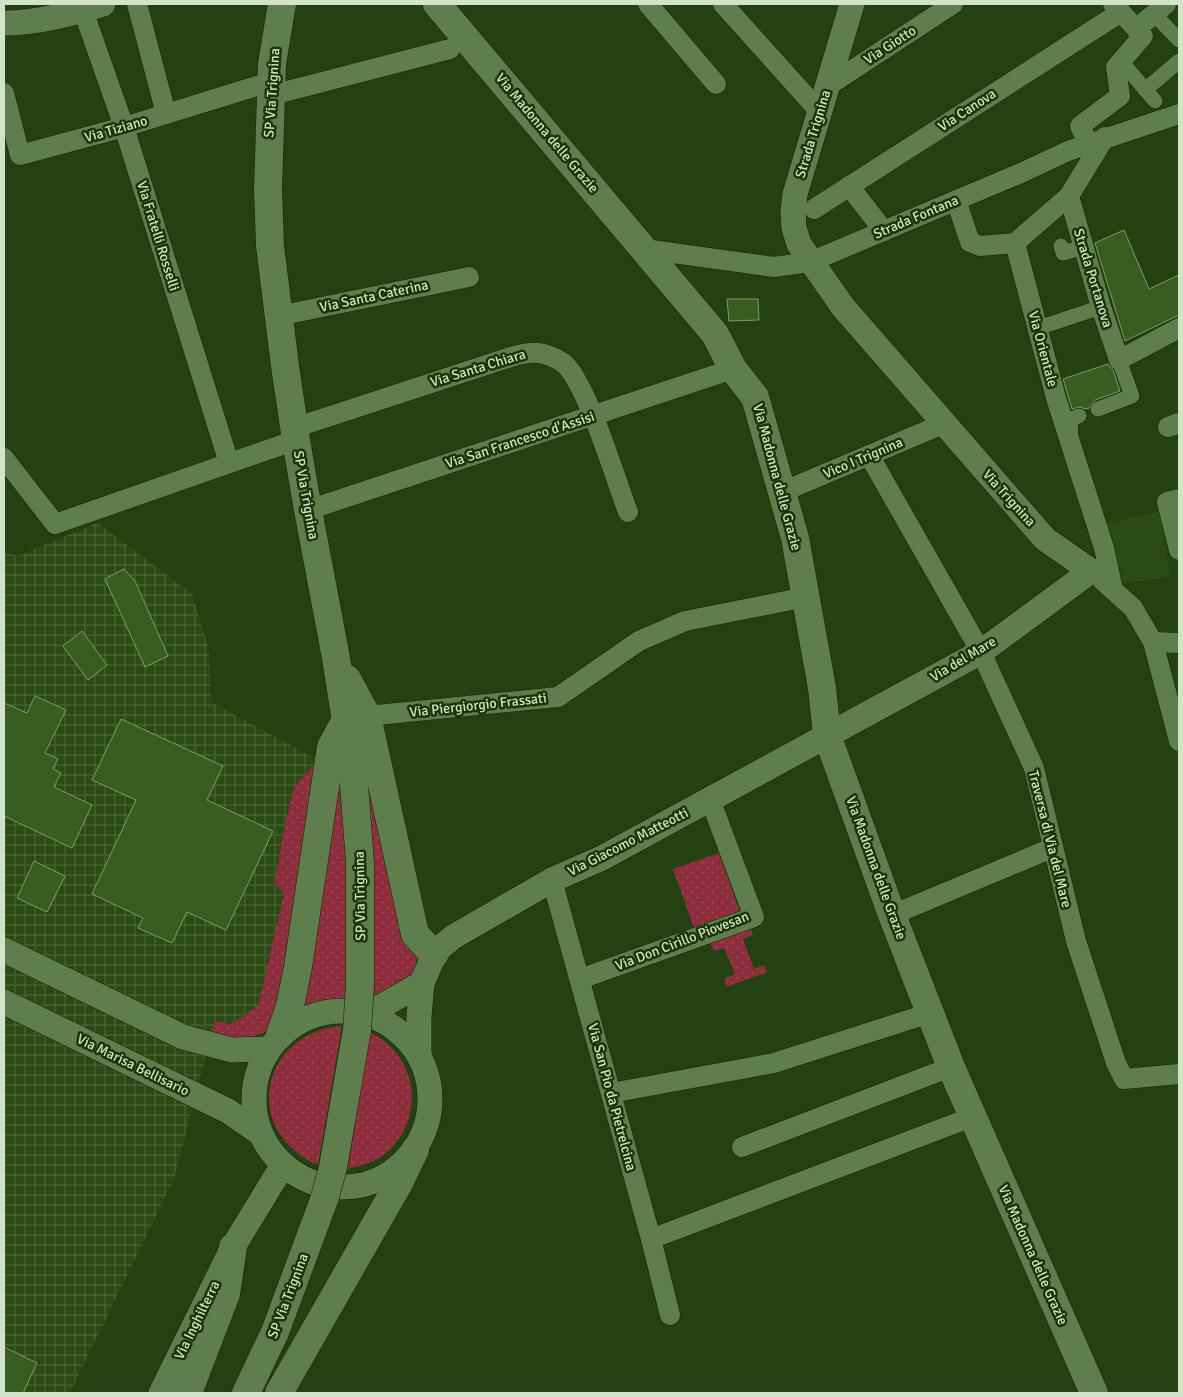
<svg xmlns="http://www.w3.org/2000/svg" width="1183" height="1397" font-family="Signika,sans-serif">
  <defs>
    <pattern id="industrial-grid" width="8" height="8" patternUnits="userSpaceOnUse" patternTransform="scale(1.25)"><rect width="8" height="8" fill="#2a4b14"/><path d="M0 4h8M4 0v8" fill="none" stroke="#486535"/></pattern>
    <pattern id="grass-dots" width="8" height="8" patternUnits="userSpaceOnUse" patternTransform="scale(1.25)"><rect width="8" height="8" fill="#8e2d3c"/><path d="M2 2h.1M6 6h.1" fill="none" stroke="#9d4b57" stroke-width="1.8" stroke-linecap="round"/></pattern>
  </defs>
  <rect width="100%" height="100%" fill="#244111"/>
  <!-- built -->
  <polygon fill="#2a4b14" points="1160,511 1170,577 1121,584 1107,523"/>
  <!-- industrial -->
  <polygon fill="url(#industrial-grid)" points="98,523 192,594 209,649 211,702 318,760 294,787 283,834 275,883 284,894 258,1006 231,1024 215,1021 174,1179 70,1393 4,1393 4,552 18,556"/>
  <!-- grass -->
  <g fill="url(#grass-dots)">
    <polygon points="372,759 418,957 410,983 375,1004 345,1001 319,1006 274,1022 265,1032 252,1037 237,1038 211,1032 215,1021 231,1024 258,1006 284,894 275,883 283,834 294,787 318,760"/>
    <polygon points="719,853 740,912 694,928 673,869"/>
    <polygon points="750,927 753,935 743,939 754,969 764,965 767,972 727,987 724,979 735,974 724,948 714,951 710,942"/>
    <path d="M342 1026 318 1165C241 1132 259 1033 342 1026Z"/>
    <path d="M370 1032C380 1038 390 1044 397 1054 422 1086 415 1133 381 1157 371 1163 360 1166 348 1169Z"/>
  </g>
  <!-- building -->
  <g fill="#385d20" stroke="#7c9d6a">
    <polygon points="1124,230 1149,289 1179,275 1179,315 1125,341 1095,243"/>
    <polygon points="727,299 758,299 759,320 729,321"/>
    <polygon points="1108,364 1113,370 1120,391 1095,400 1089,408 1085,409 1080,407 1072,409 1063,379"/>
    <polygon points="124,569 135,581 168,656 145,667 105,579"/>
    <polygon points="82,631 107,665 88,680 63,646"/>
    <polygon points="35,696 66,710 45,753 58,759 53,769 61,773 54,787 92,805 72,848 4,816 4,703 27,713"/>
    <polygon points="121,719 223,766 207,800 273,831 226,930 187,912 172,943 138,928 143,918 92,894 136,800 92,780"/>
    <polygon points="34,861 65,876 47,912 17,898"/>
    <polygon points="4,1347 37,1363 23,1393 4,1393"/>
  </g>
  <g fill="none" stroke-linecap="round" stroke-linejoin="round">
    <defs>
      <g id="pedestrian">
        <polyline points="1154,14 1179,40"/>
        <polyline points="1121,61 1155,101"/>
        <polyline points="1145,90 1179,61"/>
        <polyline points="1061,246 1063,253 1083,247"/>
        <polyline points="1038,328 1101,307"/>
        <polyline points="1098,409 1132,396 1119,360"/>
        <polyline points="1070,436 1071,419 1079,416"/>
      </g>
      <g id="minor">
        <polyline points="137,4 166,114"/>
        <polyline points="648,4 716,84"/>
        <polyline points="723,4 820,112"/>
        <polyline points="83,10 124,127 229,463"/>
        <polyline points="1136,29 1166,4"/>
        <polyline points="828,86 953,4"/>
        <polyline points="4,93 20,155 124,127 273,81"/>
        <polyline points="272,95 450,49"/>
        <polyline points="1105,137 1069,196 1015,243 1056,398 1104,548 1113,590"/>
        <polyline points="1088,143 1080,126 1120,96 1116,67 1143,36 1113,4"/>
        <polyline points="849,186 884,231"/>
        <polyline points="1069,196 1101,307 1119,360 1179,328"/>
        <polyline points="956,200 970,242 980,246 1015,243"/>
        <polyline points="814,209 1121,12"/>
        <polyline points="644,249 774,267 810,262 1021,173 1068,151 1179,114"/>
        <polyline points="278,316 469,277"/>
        <polyline points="1168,427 1179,423"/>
        <path d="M294 428 514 356C534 351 544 351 562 362 586 379 616 481 628 512"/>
        <polyline points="869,455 981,652 1034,768 1076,941 1116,1063 1124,1079 1179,1074"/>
        <polyline points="4,458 55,524 296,440"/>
        <polyline points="782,492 943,424"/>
        <polyline points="1179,499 1167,502 1179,550"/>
        <polyline points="308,510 733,369"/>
        <polyline points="1102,580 1133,608 1153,642 1179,741"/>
        <polyline points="1153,642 1179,643"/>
        <polyline points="367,716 558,697 639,641 685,621 806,597"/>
        <polyline points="552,880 651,1239 670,1315"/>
        <polyline points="892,915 1052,848"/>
        <polyline points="580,979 754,917 710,799"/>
        <polyline points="611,1093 774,1063 930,1013"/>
        <polyline points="742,1147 951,1067"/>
        <polyline points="651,1239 972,1117"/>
      </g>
      <g id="tertiary">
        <path d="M4 23C38 23 71 14 103 4"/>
        <polyline points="4,950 183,1037 232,1050 269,1049"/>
        <polyline points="4,1002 228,1111 260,1133"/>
        <circle cx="342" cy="1099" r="88"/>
        <polyline points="368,1014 422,983"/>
        <polyline points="419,1054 419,1016 422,983 434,955 441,947 453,937 552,880 602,858 981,652 1091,571 1045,539 843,307 799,244 794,228 793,212 795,194 852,4"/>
        <polyline points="161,1393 233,1247 283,1165"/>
      </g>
      <g id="secondary">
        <polyline points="282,4 272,64 268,189 270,246 285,366 296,440 308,510 336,658 352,759 360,862 360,986"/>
        <polyline points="437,4 715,334 733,369 755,397 795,538 822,688 827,735 892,915 951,1067 1094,1393"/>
        <polyline points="347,679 367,716 415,934 434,955"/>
        <polyline points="280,1035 290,1006 298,967 331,747 346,719"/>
        <polyline points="333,1167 357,1030"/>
        <polyline points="188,1393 226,1294 233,1247"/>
        <polyline points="246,1393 275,1332 325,1197"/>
        <polyline points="279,1393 399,1183 415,1150"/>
      </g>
    </defs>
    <!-- pedestrian casing -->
    <use href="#pedestrian" stroke="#112603" stroke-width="16"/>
    <!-- minor casing -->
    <use href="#minor" stroke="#112603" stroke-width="21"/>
    <!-- tertiary casing -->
    <use href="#tertiary" stroke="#112603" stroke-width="26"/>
    <!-- secondary casing -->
    <use href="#secondary" stroke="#112603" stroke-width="29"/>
    <!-- pedestrian -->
    <use href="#pedestrian" stroke="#5e7e4d" stroke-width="15"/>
    <!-- minor -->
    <use href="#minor" stroke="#5e7e4d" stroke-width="20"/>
    <!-- tertiary -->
    <use href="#tertiary" stroke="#5e7e4d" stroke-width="25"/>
    <!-- secondary -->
    <use href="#secondary" stroke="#5e7e4d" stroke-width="28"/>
    <defs>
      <g id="secondary-bridge">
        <polyline points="357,1030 360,986"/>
        <polyline points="325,1197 333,1167"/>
      </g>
    </defs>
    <!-- secondary-bridge casing -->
    <use href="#secondary-bridge" stroke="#112603" stroke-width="29" stroke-linecap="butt"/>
    <!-- secondary-bridge -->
    <use href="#secondary-bridge" stroke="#5e7e4d" stroke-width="28"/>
  </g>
  <g text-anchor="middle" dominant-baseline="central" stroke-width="5" stroke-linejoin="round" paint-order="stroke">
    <!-- street labels -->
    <g font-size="14" fill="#d1e3c8" stroke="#1a3605">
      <text transform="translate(890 45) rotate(-33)">Via Giotto</text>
      <text transform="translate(272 93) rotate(-86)">SP Via Trignina</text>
      <text transform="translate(967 110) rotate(-33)">Via Canova</text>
      <text transform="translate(116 129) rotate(-16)">Via Tiziano</text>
      <text transform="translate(547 133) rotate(50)">Via Madonna delle Grazie</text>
      <text transform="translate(813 134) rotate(-73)">Strada Trignina</text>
      <text transform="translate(916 217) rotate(-23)">Strada Fontana</text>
      <text transform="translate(158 236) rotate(73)">Via Fratelli Rosselli</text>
      <text transform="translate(1093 278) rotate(73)">Strada Portanova</text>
      <text transform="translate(374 296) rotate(-12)">Via Santa Caterina</text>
      <text transform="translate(1043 349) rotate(75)">Via Orientale</text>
      <text transform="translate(478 368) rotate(-17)">Via Santa Chiara</text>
      <text transform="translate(520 440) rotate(-18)">Via San Francesco d'Assisi</text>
      <text transform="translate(863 458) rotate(-23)">Vico I Trignina</text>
      <text transform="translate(777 477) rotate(75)">Via Madonna delle Grazie</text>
      <text transform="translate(306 495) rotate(80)">SP Via Trignina</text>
      <text transform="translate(1009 498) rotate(48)">Via Trignina</text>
      <text transform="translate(963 659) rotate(-31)">Via del Mare</text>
      <text transform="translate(478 705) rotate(-6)">Via Piergiorgio Frassati</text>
      <text transform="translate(1050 839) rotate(76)">Traversa di Via del Mare</text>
      <text transform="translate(628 842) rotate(-27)">Via Giacomo Matteotti</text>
      <text transform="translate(876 868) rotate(70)">Via Madonna delle Grazie</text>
      <text transform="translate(360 896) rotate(-91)">SP Via Trignina</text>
      <text transform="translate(682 941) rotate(-21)">Via Don Cirillo Piovesan</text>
      <text transform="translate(133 1065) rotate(26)">Via Marisa Bellisario</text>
      <text transform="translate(612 1097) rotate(75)">Via San Pio da Pietrelcina</text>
      <text transform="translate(1033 1255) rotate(66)">Via Madonna delle Grazie</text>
      <text transform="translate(288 1296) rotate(-69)">SP Via Trignina</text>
      <text transform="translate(197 1320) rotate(-64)">Via Inghilterra</text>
    </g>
  </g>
  <!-- border -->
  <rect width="1183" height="1397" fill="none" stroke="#d1e3c8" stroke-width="10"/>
</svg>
